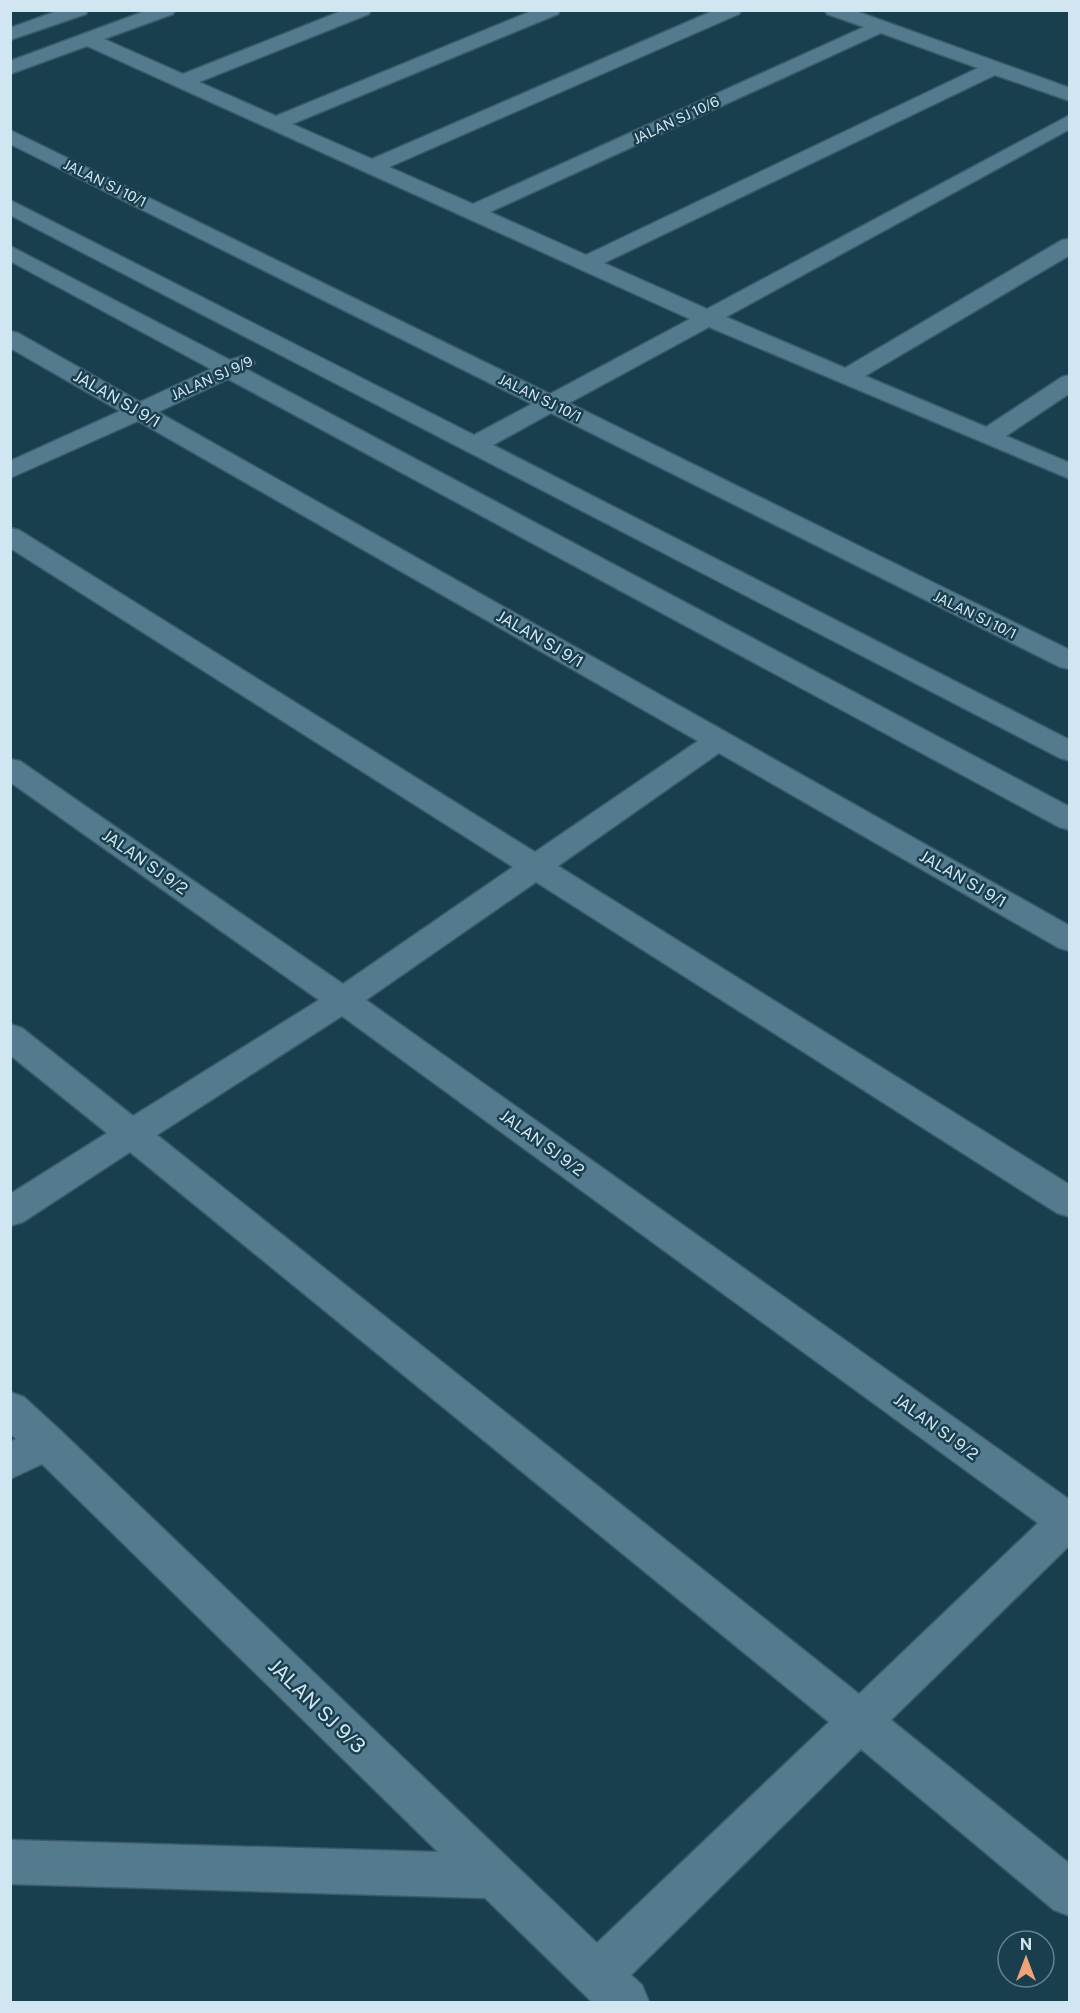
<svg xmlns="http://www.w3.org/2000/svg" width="1080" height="2013" font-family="'Public Sans',sans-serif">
  <rect width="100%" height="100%" fill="#193f4f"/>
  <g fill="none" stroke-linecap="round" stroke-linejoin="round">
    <defs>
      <g id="minor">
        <polygon points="60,10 88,10 86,14 10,40 10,28"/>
        <path d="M148 10H175L173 14 104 39 183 74 344 10H371L369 14 199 82 276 116 534 10H560L558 14 292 124 372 159 715 10H741L739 14 389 167 473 204 864 27 827 14 825 10H853L1070 88V101L995 75 604 263 707 309 1070 115V129L726 317 845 368 1062 240 1070 239V255L865 376 986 427 1062 377 1070 375V393L1006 436 1070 463V479L709 327 569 403 1070 650V669L1060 667 551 413 493 445 1070 740V761L1060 758 10 215V200L474 435 532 404 10 144V130L550 394 690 319 87 46 10 74V61ZM881 33 978 68 586 255 490 212Z"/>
        <path d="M10 246 230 360 243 356 251 358 255 363 248 370 1070 807V830L1059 827 228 379 158 412 1070 926V951L1059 948 719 753 558 866 1070 1185V1217L1057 1213 536 882 366 1000 1070 1500V1545L891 1720 1070 1864V1916L1054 1910 861 1749 631 1975 642 1985 649 2002H592L485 1898 10 1884V1840L438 1852 42 1464 10 1479V1442L16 1439 10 1433V1392L24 1397 60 1430 597 1943 829 1722 130 1152 23 1222 10 1226V1194L107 1133 10 1055V1024L22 1028 133 1116 319 1000 10 782V759L20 761 343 984 513 867 10 548V528L19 530 535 852 698 741 138 421 10 478V461L120 411 10 348V331L18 333 140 402 211 369 10 261ZM342 1016 1038 1523 859 1694 157 1135Z"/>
      </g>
    </defs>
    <!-- minor casing -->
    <use href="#minor" stroke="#3b5b6a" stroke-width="3"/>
    <!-- minor -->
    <use href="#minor" fill="#547b8d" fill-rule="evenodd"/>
  </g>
  <g text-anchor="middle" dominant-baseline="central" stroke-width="5" stroke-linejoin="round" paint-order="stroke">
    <!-- far-street labels -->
    <g font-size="14" fill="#d2e6f1" stroke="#193f4f">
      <text transform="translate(676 120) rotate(-25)">JALAN SJ 10/6</text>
      <text transform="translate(105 183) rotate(26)">JALAN SJ 10/1</text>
      <text transform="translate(212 378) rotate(-24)">JALAN SJ 9/9</text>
      <text transform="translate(540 398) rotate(26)">JALAN SJ 10/1</text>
      <text transform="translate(975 615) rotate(26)">JALAN SJ 10/1</text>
    </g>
    <!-- street labels -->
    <g font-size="16" fill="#d2e6f1" stroke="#193f4f">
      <text transform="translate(117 399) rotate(30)">JALAN SJ 9/1</text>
      <text transform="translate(540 639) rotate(30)">JALAN SJ 9/1</text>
      <text transform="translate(145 862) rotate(35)">JALAN SJ 9/2</text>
      <text transform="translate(963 879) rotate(30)">JALAN SJ 9/1</text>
      <text transform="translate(542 1143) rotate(36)">JALAN SJ 9/2</text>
      <text transform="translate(936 1427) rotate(36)">JALAN SJ 9/2</text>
    </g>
    <!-- near-street labels -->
    <g font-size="20" fill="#d2e6f1" stroke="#193f4f">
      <text transform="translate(317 1706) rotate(44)">JALAN SJ 9/3</text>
    </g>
  </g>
  <!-- border -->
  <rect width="1080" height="2013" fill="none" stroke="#d2e6f1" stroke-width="24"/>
  <!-- north arrow -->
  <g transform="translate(1026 1959)"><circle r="28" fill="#193f4f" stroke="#638290" stroke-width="1.5"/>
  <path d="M0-4.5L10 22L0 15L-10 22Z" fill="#f0a378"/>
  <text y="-9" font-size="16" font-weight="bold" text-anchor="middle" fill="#d2e6f1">N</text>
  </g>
</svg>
